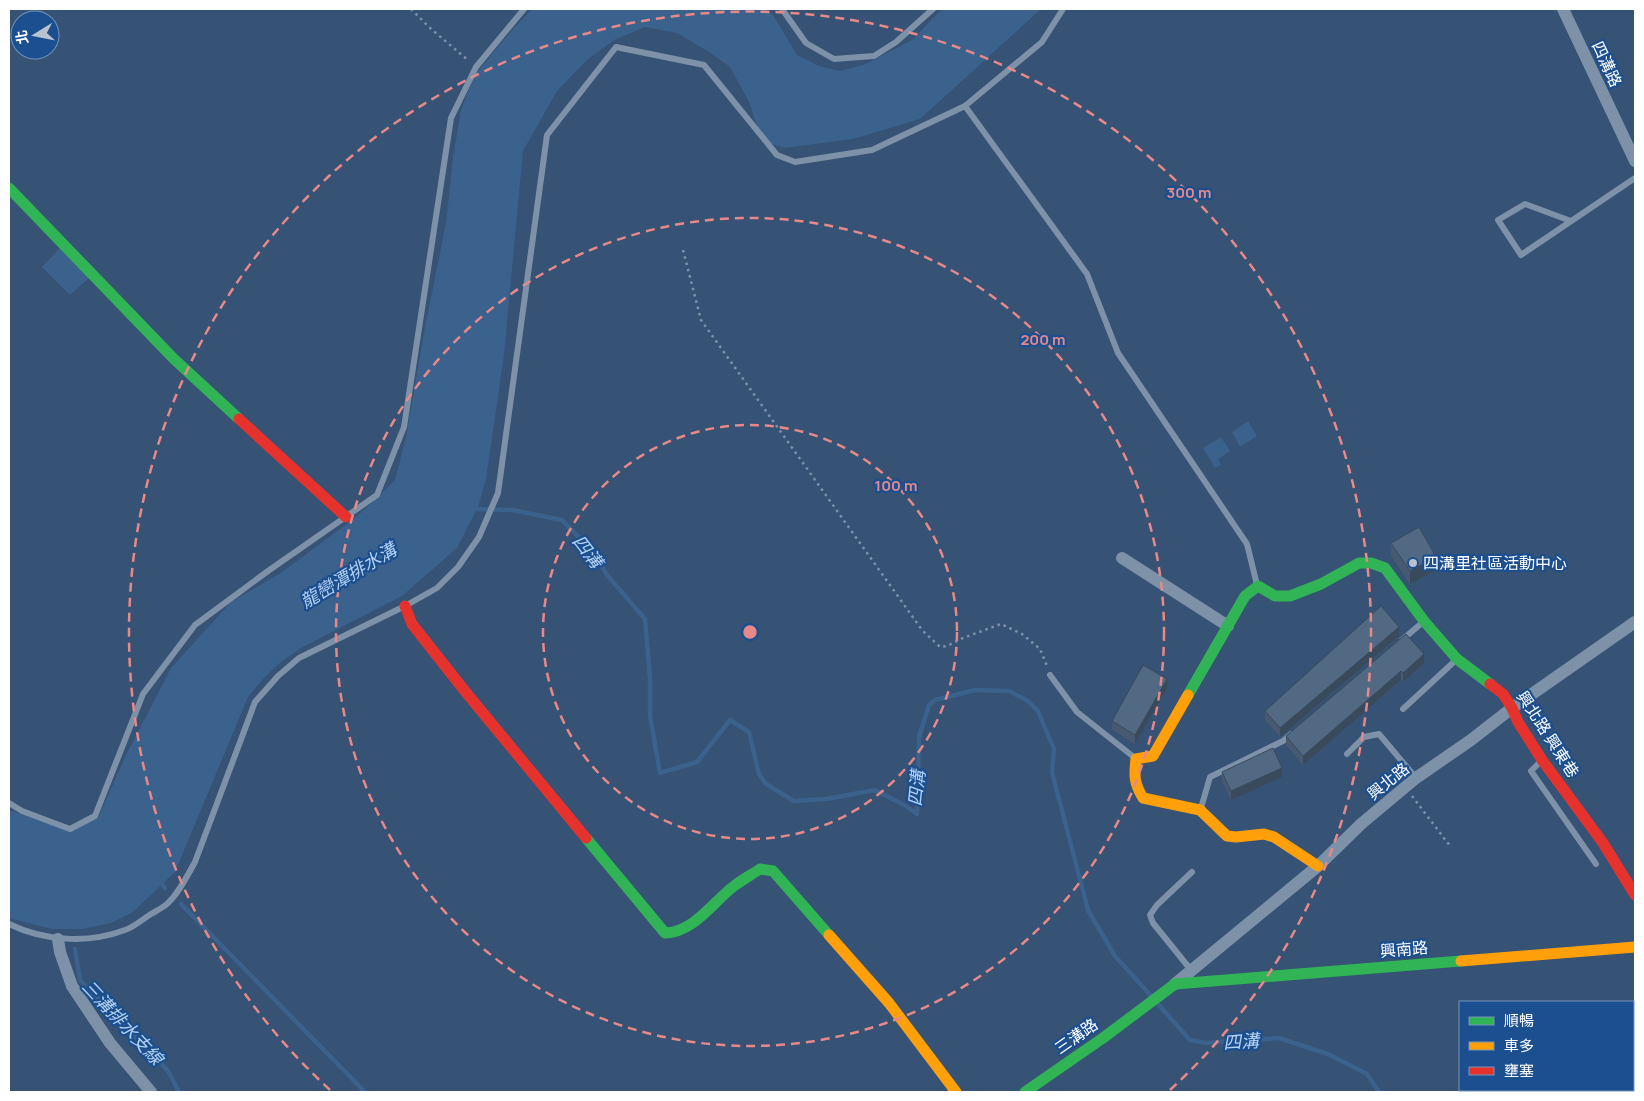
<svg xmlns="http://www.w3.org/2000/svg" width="1644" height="1101" font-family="Manrope,'Noto Sans TC',sans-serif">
  <rect width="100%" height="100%" fill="#365274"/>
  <!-- water -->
  <g fill="#3b618d">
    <polygon points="532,9 765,9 773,15 797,55 819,66 840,71 866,64 912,40 942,9 1041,9 920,119 853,139 785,148 762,141 749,102 730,67 709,52 677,33 645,27 614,40 587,60 557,91 523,151 504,355 486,479 478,507 457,548 402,596 303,647 282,661 264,678 248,697 175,872 133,912 111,923 83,929 52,929 9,918 9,810 71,831 99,816 126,755 171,668 231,602 279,574 351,521 373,502 395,480 406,437 425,327 446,223 453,157 461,110 474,76 513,29"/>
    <polygon points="61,247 90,277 70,295 42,267"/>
    <polygon points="1248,421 1257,436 1240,447 1232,432"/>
    <polygon points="1221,437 1230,451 1218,459 1221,465 1215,468 1203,448"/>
  </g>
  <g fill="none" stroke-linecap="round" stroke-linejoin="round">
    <!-- stream -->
    <g stroke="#3b618d" stroke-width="4.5">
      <polyline points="471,509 513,510 562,520 594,553 607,575 645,619 650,678 650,715 660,773 697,762 730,720 749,732 759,774 766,784 794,801 826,799 875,790 906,806 917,814 919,737 929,705 935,700 975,690 1009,691 1028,701 1038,711 1054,749 1052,772 1088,910 1115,956 1152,997"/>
      <polyline points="158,880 165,888"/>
      <polyline points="181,904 365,1092"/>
      <polyline points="75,949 80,980 168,1071 179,1092"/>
      <polyline points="1157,1003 1190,1040 1206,1043 1279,1038 1328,1054 1367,1074 1379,1092"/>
    </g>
    <!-- path -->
    <g stroke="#7d92a8" stroke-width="2.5" stroke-dasharray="2.5 4" stroke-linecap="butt">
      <polyline points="411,9 430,28 469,61"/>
      <polyline points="683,250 701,320 922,630 940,647 947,646 963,638 1001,624 1022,634 1040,649 1047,666"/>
      <polyline points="1412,796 1450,846"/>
    </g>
    <!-- lane -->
    <g stroke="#7d92a8" stroke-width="6">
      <polyline points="782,9 806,43 834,59 874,56 896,42 933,9"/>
      <polyline points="965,106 1087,274 1118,353 1247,544 1257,585"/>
      <polyline points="1571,221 1525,204 1498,220 1521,255 1635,178"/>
      <polyline points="1402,640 1423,622"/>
      <polyline points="1050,675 1077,712 1135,758"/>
      <polyline points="1403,709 1457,659"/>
      <polyline points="1347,754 1364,737 1379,734 1416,778"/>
      <polyline points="1542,760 1531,771 1596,864"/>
      <polyline points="9,803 22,811 70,829 95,816 143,694 195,625 268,571 377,495 404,427 451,118 476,67 524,9"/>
      <polyline points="1201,808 1210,777 1283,741 1291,734"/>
      <path d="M9 924C44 941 88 944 125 930 134 927 143 919 151 914 156 911 162 908 167 904 179 893 187 876 195 862L255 702 278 676 299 658 405 606 437 588 458 567 479 537 498 493 547 135 616 47 704 65 777 155 795 162 872 150 965 106 1042 42 1063 9"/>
      <polyline points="1191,970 1153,923 1150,915 1157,905 1192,872"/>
    </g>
    <!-- street -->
    <g stroke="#7d92a8" stroke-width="12">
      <polyline points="1563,9 1635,161"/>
      <polyline points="1122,558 1228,626"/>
      <polyline points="58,939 60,952 72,986 110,1043 151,1092"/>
      <polyline points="1175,984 1318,866 1361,824 1416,778 1471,740 1512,708 1635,622"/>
    </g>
    <!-- fast -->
    <g stroke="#30b455" stroke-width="11">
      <polyline points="9,188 174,359 239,419"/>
      <polyline points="1188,695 1245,596 1258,586 1275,596 1290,596 1321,584 1359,563 1371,563 1385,568 1424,621 1457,659 1490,684"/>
      <path d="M586 838 665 933C694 932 713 902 734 886 742 880 751 875 760 869L773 871 829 935"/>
      <polyline points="1025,1092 1103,1038 1175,984 1461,961"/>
    </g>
    <!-- slow -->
    <g stroke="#ff9f0a" stroke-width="11">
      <path d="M1188 695 1153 756 1136 759C1134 776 1134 783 1143 798L1200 810 1227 836 1236 837 1264 834 1274 837 1318 866"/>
      <polyline points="829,935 889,1003 956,1092"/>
      <polyline points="1461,961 1635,947"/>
    </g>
    <!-- jam -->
    <g stroke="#e5322d" stroke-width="11">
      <polyline points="239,419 346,517"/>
      <polyline points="405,606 412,624 464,690 586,838"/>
      <polyline points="1490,684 1503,694 1512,708 1518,722 1542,760 1603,843 1635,895"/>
    </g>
  </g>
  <!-- wall -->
  <g fill="#475a72">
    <polygon points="1391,543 1436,570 1410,584 1391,556"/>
    <polygon points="1406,634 1424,663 1403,682 1401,680 1303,765 1286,745 1286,736"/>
    <polygon points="1399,636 1280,737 1265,720 1265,711"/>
    <polygon points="1167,688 1135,744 1112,730 1112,721"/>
    <polygon points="1222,772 1282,777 1231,800 1222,781"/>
  </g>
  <!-- shaded-wall -->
  <g fill="#394a5c">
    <polygon points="1436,557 1436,570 1410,584 1410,571"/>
    <polygon points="1399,627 1399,636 1280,737 1280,728"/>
    <polygon points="1424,654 1424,663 1403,682 1403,673"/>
    <polygon points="1401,671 1401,680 1303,765 1303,756"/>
    <polygon points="1167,679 1167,688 1135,744 1135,735"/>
    <polygon points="1282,768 1282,777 1231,800 1231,791"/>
  </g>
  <!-- building -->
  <g fill="#526984" stroke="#394a5c">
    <polygon points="1419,527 1436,557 1410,571 1391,543"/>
    <polygon points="1381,606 1399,627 1280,728 1265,711"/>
    <polygon points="1406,634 1424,654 1403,673 1401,671 1303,756 1286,736"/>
    <polygon points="1143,665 1167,679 1135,735 1112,721"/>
    <polygon points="1273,748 1282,768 1231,791 1222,772"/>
  </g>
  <!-- distance rings -->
  <g fill="none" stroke="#e88989" stroke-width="2.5" stroke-dasharray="9 6">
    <circle cx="750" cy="632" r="207"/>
    <circle cx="750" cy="632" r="414"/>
    <path d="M330 1090A621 621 0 1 1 1170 1090"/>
  </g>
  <!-- markers -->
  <circle fill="#b9c2ce" stroke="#1b4f8f" stroke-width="2" cx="1413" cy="563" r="5"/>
  <g text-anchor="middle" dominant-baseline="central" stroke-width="4.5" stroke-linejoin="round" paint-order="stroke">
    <!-- street labels -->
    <g font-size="16" fill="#fff" stroke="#1b4f8f">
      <text transform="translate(1607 64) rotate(65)">四溝路</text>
      <text transform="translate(1548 734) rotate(57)">興北路 興東巷</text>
      <text transform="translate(1388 781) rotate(-39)">興北路</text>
      <text transform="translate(1404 949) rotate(-5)">興南路</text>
      <text transform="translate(1076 1036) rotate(-35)">三溝路</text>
    </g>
    <!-- poi labels -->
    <g font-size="16" fill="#fff" stroke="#1b4f8f" text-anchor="start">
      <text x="1423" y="563">四溝里社區活動中心</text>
    </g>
    <!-- water labels -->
    <g font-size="18" font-style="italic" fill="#b5d3f5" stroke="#1b4f8f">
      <text transform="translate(588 551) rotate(52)">四溝</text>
      <text transform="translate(348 575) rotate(-31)">龍巒潭排水溝</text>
      <text transform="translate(916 788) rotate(-84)">四溝</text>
      <text transform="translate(123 1022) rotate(47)">三溝排水支線</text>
      <text transform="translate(1241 1041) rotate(-4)">四溝</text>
    </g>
  </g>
  <circle cx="750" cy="632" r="8" fill="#e88989" stroke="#1b4f8f" stroke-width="2.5"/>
  <g font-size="15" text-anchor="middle" font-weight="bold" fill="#e88989" stroke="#1b4f8f" stroke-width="4.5" stroke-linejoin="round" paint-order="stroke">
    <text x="1189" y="198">300 m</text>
    <text x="1043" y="345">200 m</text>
    <text x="896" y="491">100 m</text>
  </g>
  <!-- border -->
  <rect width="1644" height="1101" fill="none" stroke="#ffffff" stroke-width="20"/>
  <!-- legend -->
  <rect x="1459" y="1001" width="175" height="90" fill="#1b4f8f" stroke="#7695bc"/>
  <rect x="1469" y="1017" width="25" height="8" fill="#30b455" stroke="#7695bc"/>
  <text x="1504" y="1026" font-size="15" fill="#ffffff">順暢</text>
  <rect x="1469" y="1042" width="25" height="8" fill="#ff9f0a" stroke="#7695bc"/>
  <text x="1504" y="1051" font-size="15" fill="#ffffff">車多</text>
  <rect x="1469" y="1067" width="25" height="8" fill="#e5322d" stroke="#7695bc"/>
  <text x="1504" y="1076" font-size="15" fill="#ffffff">壅塞</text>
  <!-- north arrow -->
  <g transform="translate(35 35) rotate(260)"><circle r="24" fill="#1b4f8f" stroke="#7695bc"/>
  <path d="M0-4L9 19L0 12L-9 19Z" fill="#b9c2ce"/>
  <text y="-8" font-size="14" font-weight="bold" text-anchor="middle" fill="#ffffff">北</text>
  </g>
</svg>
